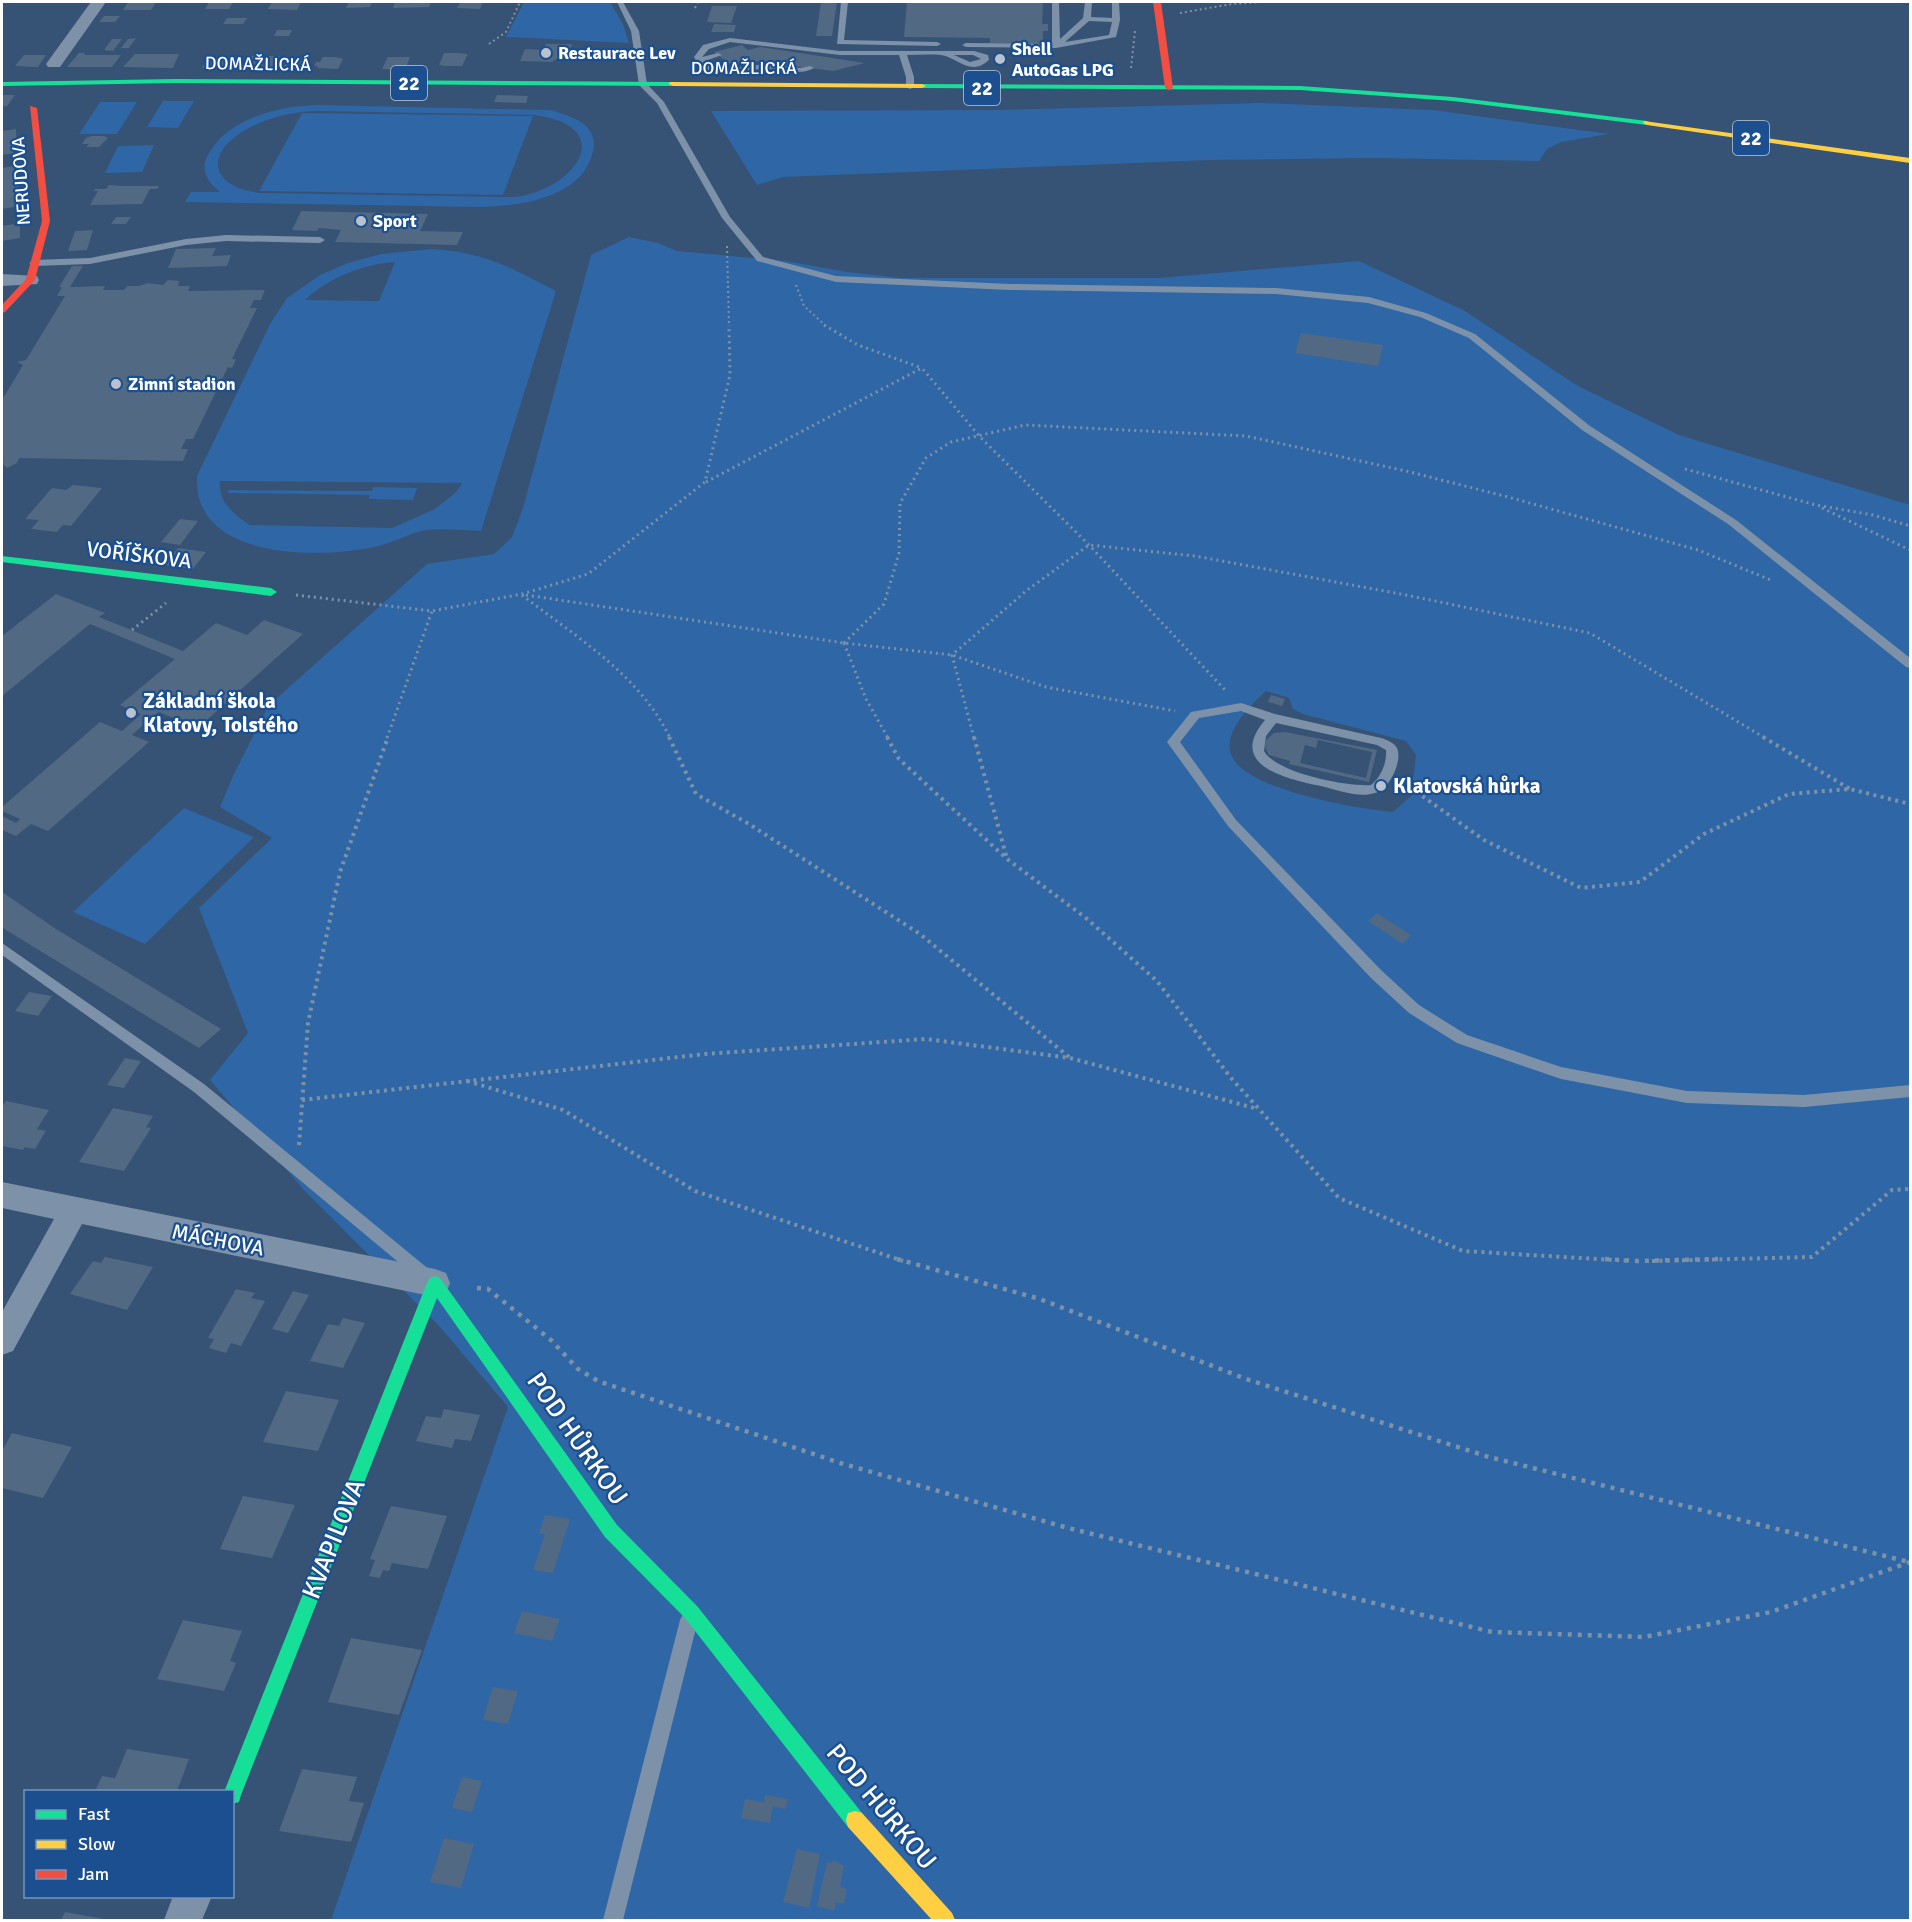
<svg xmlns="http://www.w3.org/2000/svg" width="1912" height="1922" font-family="Signika,sans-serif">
  <rect width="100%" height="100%" fill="#365274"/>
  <!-- green -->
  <g fill="#2f66a5" fill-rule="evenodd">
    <polygon points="524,2 610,2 623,24 629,43 506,37"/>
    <polygon points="163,101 194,101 178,128 147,127"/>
    <polygon points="100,102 137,102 117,134 79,134"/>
    <polygon points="1261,103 1433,110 1609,134 1561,142 1547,149 1539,161 1373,158 1212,160 783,177 757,185 711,111 998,110"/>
    <path d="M319 105 550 110C575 117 603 126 591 158 585 174 575 183 560 191 536 203 509 206 483 207L185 202 191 192H220C207 181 199 170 209 153 230 117 279 106 319 105ZM316 111 535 115C619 127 576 189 515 197L260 193C207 186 205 151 249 128 269 117 293 112 316 111Z"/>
    <polygon points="302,113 533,116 503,195 259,191"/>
    <polygon points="154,145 142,172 105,173 118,146"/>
    <path d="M629 237 658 243 677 251 786 261 847 272 901 278H1158L1359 261 1465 311 1578 386 1679 435 1910 505V1920H331L508 1407 440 1327 303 1189 210 1080 248 1033 199 908 272 838 220 807 233 776 268 706 427 564 494 554 512 537 523 508 591 255ZM1266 691 1289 698 1293 709 1303 714 1406 741 1416 755 1411 796 1393 812C1358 809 1254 791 1234 760 1218 736 1250 706 1266 691Z"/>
    <path d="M431 249C484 252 510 267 556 291L481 531C463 530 444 528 426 530 412 532 391 544 374 547 319 559 192 560 197 476L270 324 287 298 320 275 348 263 381 254ZM395 262 379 301 305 300C328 278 364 264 395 262ZM220 481 461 483 462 484 455 493 435 509 392 528 250 525C234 515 218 502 220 481Z"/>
    <polygon points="373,487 417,488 413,500 369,499 370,495 228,493 229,490 372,491"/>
    <polygon points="184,808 254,837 145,944 73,912"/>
  </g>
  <!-- building -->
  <g fill="#526984" fill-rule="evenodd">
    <polygon points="128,2 156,2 151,10 123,10"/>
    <polygon points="209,2 233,2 229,9 205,9"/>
    <polygon points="272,2 301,2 297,10 268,9"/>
    <polygon points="349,2 372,2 370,7 346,8"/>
    <polygon points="395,2 431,2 429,7 393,8"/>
    <polygon points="461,2 483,2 480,9 457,8"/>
    <polygon points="821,2 837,2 832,36 816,36"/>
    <polygon points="907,2 1043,2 1042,24 1048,24 1048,31 1043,31 1043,44 990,43 990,38 904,37"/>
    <polygon points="712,6 737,6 731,23 707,22"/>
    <polygon points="104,16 120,16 115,22 99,22"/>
    <polygon points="227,18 247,18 243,24 223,24"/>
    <polygon points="714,24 736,25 734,32 711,32"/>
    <polygon points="277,30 292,30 289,36 274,36"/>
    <polygon points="136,38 129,48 121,48 128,39"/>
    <polygon points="112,39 122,39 113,51 104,50"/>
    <polygon points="546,44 572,44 568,56 561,56 552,62 520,61 525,49 543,50"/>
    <polygon points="742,45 748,50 760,47 865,63 833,71 754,61 736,65 728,63 714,52"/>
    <polygon points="79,53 85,53 84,55 121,55 112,67 67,67"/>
    <polygon points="444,53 458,53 468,54 462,66 445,66 439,65"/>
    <polygon points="135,54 179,54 173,68 123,67"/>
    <polygon points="24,55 46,55 38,67 15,66"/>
    <polygon points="249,56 280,56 273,68 242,68"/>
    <polygon points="209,57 232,57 225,68 202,68"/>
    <polygon points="290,57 310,57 304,68 283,68"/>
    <polygon points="323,57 336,57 343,59 338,69 317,68 318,66 314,66 316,62 320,62"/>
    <polygon points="388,57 410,57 405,70 382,69"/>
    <polygon points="2,95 15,95 7,106 2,106"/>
    <polygon points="497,95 528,96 526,103 494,102"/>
    <polygon points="16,129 17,153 2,155 2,131"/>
    <polygon points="92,136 104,136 108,138 99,147 86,147 89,144 82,144 86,138"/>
    <polygon points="18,165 20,206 2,209 2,168"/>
    <polygon points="109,185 121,186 159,186 157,189 150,189 142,204 90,205 98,191 94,191 95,189 106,189"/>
    <polygon points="301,211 428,214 420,231 463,232 457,245 335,242 341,230 319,228 317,231 292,230"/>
    <polygon points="116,217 131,217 126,224 111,224"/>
    <polygon points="14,224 14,226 20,225 20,238 2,241 2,226"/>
    <polygon points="93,230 87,250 68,251 75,231"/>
    <polygon points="216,248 212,256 231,255 227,266 168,268 176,249"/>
    <polygon points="72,266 83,266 70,287 105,286 103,290 124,290 127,286 139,286 148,283 163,285 168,280 179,281 178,286 190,286 188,291 265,290 261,300 254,300 250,308 257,308 232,359 236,359 232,368 228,367 193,439 186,439 181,449 188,449 183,461 19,458 17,463 7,468 2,463 4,458 2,458 2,400 23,365 17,362 26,360 65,296 57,296 62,287 59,287"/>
    <polygon points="1301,333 1383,345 1378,366 1295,353"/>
    <polygon points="73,485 102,488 71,526 63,525 57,532 31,529 39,520 25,519 52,488 66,490"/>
    <polygon points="180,519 198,521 180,545 161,542"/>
    <polygon points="178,548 206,552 193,569 165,565"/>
    <polygon points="56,594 105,613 99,617 183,651 216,623 247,635 264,620 303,634 198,728 159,712 151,718 132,735 149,742 48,831 31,824 16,836 2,830 2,816 16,823 20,819 2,811 2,807 100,722 122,731 141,714 120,705 175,659 90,624 2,696 2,636"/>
    <polygon points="1271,695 1285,699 1282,706 1268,702"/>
    <path d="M1285 732 1377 750 1369 782 1289 764 1290 761 1269 755 1265 747 1266 740 1274 733ZM1318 740 1372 752 1366 778 1300 763 1305 745 1316 748Z"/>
    <polygon points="2,892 56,929 221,1029 199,1048 6,930 2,927"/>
    <polygon points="1377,913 1411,935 1403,944 1368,921"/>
    <polygon points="29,992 52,996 38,1016 15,1011"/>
    <polygon points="125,1058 141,1061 124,1088 107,1085"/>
    <polygon points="6,1101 49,1110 37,1129 46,1131 35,1149 25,1147 23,1150 2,1146 2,1107"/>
    <polygon points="113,1108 153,1116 146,1127 151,1128 124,1171 79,1162"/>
    <polygon points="105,1257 153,1267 127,1310 70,1294 93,1261 101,1263"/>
    <polygon points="236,1289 255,1293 251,1298 265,1301 241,1346 231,1343 226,1353 209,1348 214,1339 208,1338"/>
    <polygon points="293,1291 309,1295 288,1333 272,1329"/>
    <polygon points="343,1318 365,1323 343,1368 310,1361 328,1324 339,1326"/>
    <polygon points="286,1391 339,1400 318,1451 263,1442"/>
    <polygon points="444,1409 480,1415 471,1441 455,1439 452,1448 416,1441 426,1416 441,1418"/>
    <polygon points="12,1433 72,1447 43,1498 2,1488 2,1451"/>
    <polygon points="243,1496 295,1505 272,1558 220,1549"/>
    <polygon points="391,1506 447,1516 428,1569 392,1563 389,1571 383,1570 380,1578 369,1576 375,1560 370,1559"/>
    <polygon points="545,1515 570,1519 553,1573 533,1570 545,1534 539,1534"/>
    <polygon points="522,1611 560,1619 552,1641 514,1633"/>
    <polygon points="183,1620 242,1631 230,1661 236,1663 224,1691 157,1679"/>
    <polygon points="351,1638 422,1650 399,1715 328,1702"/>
    <polygon points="493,1687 518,1691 508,1724 483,1720"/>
    <polygon points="127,1749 189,1759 177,1791 95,1791 102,1776 115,1778"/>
    <polygon points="302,1769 357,1777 349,1801 364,1803 351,1842 279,1831"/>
    <polygon points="462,1777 482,1781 472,1812 452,1808"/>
    <polygon points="765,1795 788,1799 785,1809 773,1806 770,1823 741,1818 745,1799 764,1802"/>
    <polygon points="444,1838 474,1844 461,1888 430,1882"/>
    <polygon points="797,1849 820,1854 809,1908 783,1902"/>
    <polygon points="833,1860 844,1866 840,1887 847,1889 844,1904 836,1902 834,1911 817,1906 827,1862 832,1863"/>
    <polygon points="65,1912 104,1919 104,1920 61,1920"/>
  </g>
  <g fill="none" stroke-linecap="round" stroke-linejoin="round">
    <!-- path-far3 -->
    <g stroke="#7d92a8" stroke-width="2" stroke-dasharray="2 3" stroke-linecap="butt">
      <polyline points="695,8 698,2"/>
      <polyline points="1180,13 1232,4 1262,2"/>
      <polyline points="489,44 506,32 520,2"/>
      <polyline points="1131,68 1135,31"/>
      <polyline points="727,246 729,326"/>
      <polyline points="796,285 804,306 826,326"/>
    </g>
    <!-- path-far2 -->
    <g stroke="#7d92a8" stroke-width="3" stroke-dasharray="2 4" stroke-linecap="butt">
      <polyline points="824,325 858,345 922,368"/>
      <polyline points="1685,469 1816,505 1873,515 1910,526"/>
      <polyline points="706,482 922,368 980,437 1089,545 1226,691"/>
      <polyline points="1822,508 1910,550"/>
      <polyline points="296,595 432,611 522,594 588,574 705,482 730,375 729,325"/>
      <path d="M522 595C576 637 640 675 670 738"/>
      <polyline points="526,595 844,643 952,655 1046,687 1175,711"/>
      <polyline points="132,630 166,603"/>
      <polyline points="844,643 866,699 888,738"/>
      <polyline points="844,643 884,604 899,553 900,503 926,458 951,442 1025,425 1246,436 1406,471 1508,497 1698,550 1773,581"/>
      <polyline points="387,738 432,611"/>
      <polyline points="974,738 952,655 1026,591 1089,545 1195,556 1406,595 1590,633 1765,738"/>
    </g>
    <!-- path-far1 -->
    <g stroke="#7d92a8" stroke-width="4" stroke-dasharray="3 4.5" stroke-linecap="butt">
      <polyline points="669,737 696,794 749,824 920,934 1069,1057"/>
      <polyline points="887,737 899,759 1007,859 1086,918 1157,981 1231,1078 1339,1198 1463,1251 1631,1261"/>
      <polyline points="974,737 1007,859"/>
      <polyline points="1763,737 1850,789"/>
      <polyline points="1404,783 1484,840 1581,888 1640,882 1704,834 1789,794 1850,789 1910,804"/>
      <polyline points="467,1081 563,1110 695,1191 903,1261"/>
      <polyline points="302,1100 705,1054 926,1039 1070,1058 1258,1109"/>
      <polyline points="299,1145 308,1023 340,872 388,737"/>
      <polyline points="1652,1261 1812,1257 1892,1190 1910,1189"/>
    </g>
    <!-- path -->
    <g stroke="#7d92a8" stroke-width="4.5" stroke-dasharray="4 6" stroke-linecap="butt">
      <polyline points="897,1259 1040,1299 1246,1379 1489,1457 1909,1562"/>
      <polyline points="1605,1259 1637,1261 1718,1259"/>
      <polyline points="477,1288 488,1289 551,1340 578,1369 598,1381 840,1463 1068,1528 1492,1632 1644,1637 1771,1612 1910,1562"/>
    </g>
    <!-- lane -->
    <g fill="#7d92a8" fill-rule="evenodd">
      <polygon points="617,2 623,2 639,31 647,84 664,102 730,217 763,257 836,276 1010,284 1276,288 1369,297 1426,313 1475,334 1590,426 1736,520 1910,658 1910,668 1906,667 1728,524 1582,430 1469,338 1420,317 1368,303 1276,294 1010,290 836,282 757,261 722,218 657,103 639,85 631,31"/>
      <polygon points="841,2 848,2 844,40 937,42 941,44 937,46 837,44"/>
      <path d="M1052 2H1059L1060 39 1083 18 1085 2H1092L1091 17 1112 18V2H1119L1120 20 1116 37 1056 48 966 47 962 45 966 43 1052 44ZM1089 21 1112 22 1109 35 1065 42Z"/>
      <path d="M730 38 840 51H974L988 55 989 60C970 77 959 58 941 55 930 54 918 55 907 55L914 77V87L910 89 906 87V77L899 55H840L730 42 709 49 702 57 718 53 722 55 705 61 706 62C726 73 751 66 773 62L776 65 800 68 810 66 814 68C799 77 780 67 763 69 742 70 705 82 694 57L703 45ZM954 55H973L981 59 970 62Z"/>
      <polygon points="226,235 320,237 325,240 320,243 226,241 186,245 90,264 34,266 29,263 34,260 90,258 186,239"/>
      <path d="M1241 703 1275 714 1381 738C1388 740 1397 744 1398 751 1401 765 1388 790 1375 793 1360 798 1340 791 1325 787 1290 780 1225 767 1265 720L1241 711 1199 718 1180 742 1236 820 1381 970 1419 1005 1467 1035 1561 1067 1687 1091 1804 1095 1910 1085V1097L1804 1107 1687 1103 1561 1079 1457 1043 1409 1013 1371 978 1228 826 1167 742 1191 712ZM1276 723 1377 745 1386 750C1387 763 1381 777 1371 785 1347 787 1276 773 1264 751L1266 736Z"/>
      <polygon points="2,943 204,1084 431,1271 434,1276 431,1281 426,1283 421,1281 194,1092 2,955"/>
      <polygon points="689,1611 695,1614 698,1620 623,1920 603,1920 680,1620 683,1614"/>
    </g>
    <!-- street -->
    <g fill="#7d92a8" fill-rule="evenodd">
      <polygon points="91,2 106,2 60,67 48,67 46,64"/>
      <polygon points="2,274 37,276 39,280 37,284 2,286"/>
      <polygon points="2,1182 435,1269 446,1273 450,1283 446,1293 435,1297 82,1224 13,1351 2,1355 2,1312 54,1219 2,1208"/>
      <polygon points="173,1896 212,1896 202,1920 164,1920"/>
    </g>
    <!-- fast -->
    <g fill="#16e098" fill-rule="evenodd">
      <polygon points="175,79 673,82 677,84 673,86 175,83 2,86 2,82"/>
      <polygon points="919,84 1300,86 1453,97 1647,121 1651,123 1647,125 1453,101 1300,90 922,88 919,88"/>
      <polygon points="2,556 271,588 277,592 271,596 2,562"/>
      <polygon points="435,1276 440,1278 617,1525 697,1606 862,1813 864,1820 862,1827 855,1829 848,1827 685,1618 605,1537 437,1298 241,1795 239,1802 232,1804 232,1792 224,1792 427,1283 430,1278"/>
    </g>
    <!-- slow -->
    <g fill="#ffcf43" fill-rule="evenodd">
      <polygon points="670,82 922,84 926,86 922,88 673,86 669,84"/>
      <polygon points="1644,121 1910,158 1910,163 1647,125 1643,123"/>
      <polygon points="855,1811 862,1813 952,1913 955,1920 932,1920 848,1827 846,1820 848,1813"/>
    </g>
    <!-- jam -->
    <g fill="#f24e42" fill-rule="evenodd">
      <polygon points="1153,2 1161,2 1173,88 1169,90 1165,88"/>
      <polygon points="30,106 37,108 50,221 35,280 5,312 2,313 2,305 26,279 42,221"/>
    </g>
  </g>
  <!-- markers -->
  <g fill="#b9c2ce" stroke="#1b4f8f" stroke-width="2">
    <circle cx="546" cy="53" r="6"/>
    <circle cx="1000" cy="59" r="6"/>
    <circle cx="361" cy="221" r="6"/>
    <circle cx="116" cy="384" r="6"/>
    <circle cx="131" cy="713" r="6"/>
    <circle cx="1381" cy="786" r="6"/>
  </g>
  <g text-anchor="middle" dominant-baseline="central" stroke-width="4.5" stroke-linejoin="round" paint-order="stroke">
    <!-- far-poi labels -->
    <g font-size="18" font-weight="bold" fill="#fff" stroke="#1b4f8f" text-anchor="start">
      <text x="1012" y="49">Shell<tspan x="1012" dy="21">AutoGas LPG</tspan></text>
      <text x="558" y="53">Restaurace Lev</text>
      <text x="373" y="221">Sport</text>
      <text x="128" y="384">Zimní stadion</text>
    </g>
    <!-- far-street labels -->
    <g font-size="18" fill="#fff" stroke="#1b4f8f">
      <text transform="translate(258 64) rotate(1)">DOMAŽLICKÁ</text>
      <text x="744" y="68">DOMAŽLICKÁ</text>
      <text transform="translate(21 181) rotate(-94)">NERUDOVA</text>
    </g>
    <!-- shield labels -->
    <g fill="#1b4f8f" stroke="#bbcadd" stroke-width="1.5">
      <rect x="391" y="66" width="36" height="34" rx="4.5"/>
      <rect x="964" y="71" width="36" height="34" rx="4.5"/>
      <rect x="1733" y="121" width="36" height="34" rx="4.5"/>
    </g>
    <g font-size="20" font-weight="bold" fill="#fff">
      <text x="409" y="83">22</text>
      <text x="982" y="88">22</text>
      <text x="1751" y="138">22</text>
    </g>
    <!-- street labels -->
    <g font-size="21" fill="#fff" stroke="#1b4f8f">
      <text transform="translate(139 555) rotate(7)">VOŘÍŠKOVA</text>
      <text transform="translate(218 1240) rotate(11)">MÁCHOVA</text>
    </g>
    <!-- poi labels -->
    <g font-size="21" font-weight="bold" fill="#fff" stroke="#1b4f8f" text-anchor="start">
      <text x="143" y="701">Základní škola<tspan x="143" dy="24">Klatovy, Tolstého</tspan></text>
      <text x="1393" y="786">Klatovská hůrka</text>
    </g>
    <!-- near-street labels -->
    <g font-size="26" fill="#fff" stroke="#1b4f8f">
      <text transform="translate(577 1439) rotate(55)">POD HŮRKOU</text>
      <text transform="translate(334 1539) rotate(-68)">KVAPILOVA</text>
      <text transform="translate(881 1807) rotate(50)">POD HŮRKOU</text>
    </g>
  </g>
  <!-- border -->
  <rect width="1912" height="1922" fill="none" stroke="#ffffff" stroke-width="6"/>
  <!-- legend -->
  <rect x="24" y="1790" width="210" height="108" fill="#1b4f8f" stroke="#7695bc" stroke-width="1.5"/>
  <rect x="36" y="1810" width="30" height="9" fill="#16e098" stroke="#7695bc" stroke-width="1.5"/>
  <text x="78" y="1820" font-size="18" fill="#ffffff">Fast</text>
  <rect x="36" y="1840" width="30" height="9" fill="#ffcf43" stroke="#7695bc" stroke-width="1.5"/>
  <text x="78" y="1850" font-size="18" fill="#ffffff">Slow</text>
  <rect x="36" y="1870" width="30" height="9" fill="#f24e42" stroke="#7695bc" stroke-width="1.5"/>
  <text x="78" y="1880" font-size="18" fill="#ffffff">Jam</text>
</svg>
